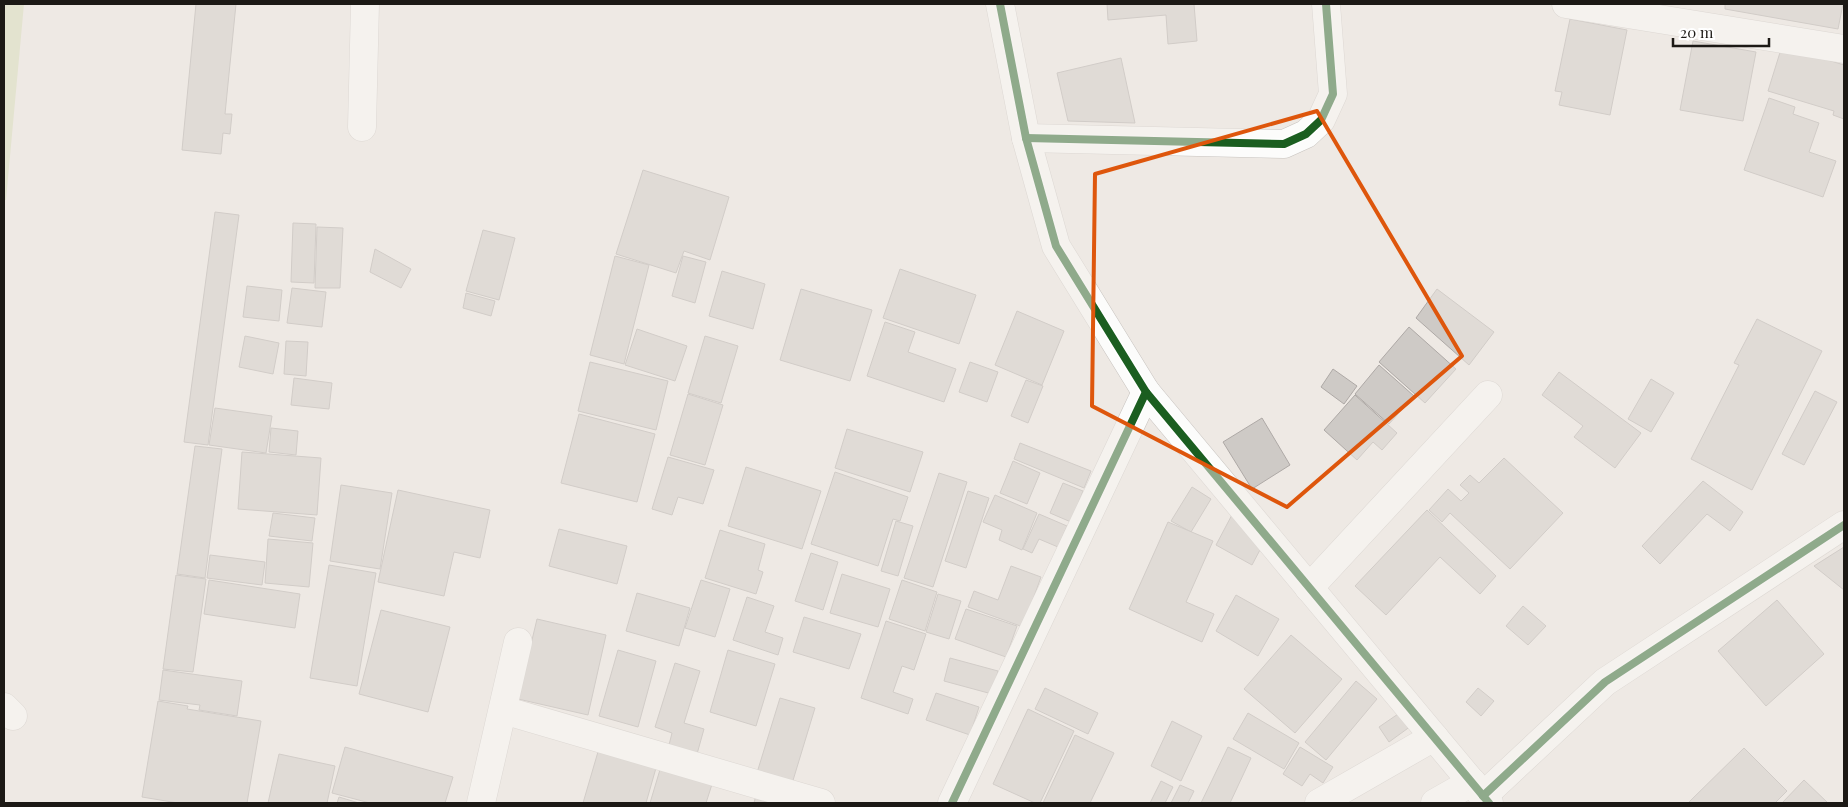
<svg xmlns="http://www.w3.org/2000/svg" width="1848" height="807" font-family="'Playfair Display',serif">
  <rect width="100%" height="100%" fill="#eee9e4"/>
  <!-- green -->
  <polygon fill="#d5dbb7" points="4,4 24,4 6,200 4,200"/>
  <!-- building -->
  <g fill="#cecac6" stroke="#aea9a6">
    <polygon points="196,4 236,4 225,114 232,114 230,134 223,133 221,154 182,150"/>
    <polygon points="1107,4 1194,4 1197,41 1168,44 1166,15 1108,20"/>
    <polygon points="1725,4 1843,4 1838,29 1725,9"/>
    <polygon points="1570,19 1627,30 1610,115 1559,105 1562,92 1555,91"/>
    <polygon points="1693,41 1756,52 1743,121 1680,110"/>
    <polygon points="1782,46 1844,65 1844,119 1833,115 1834,111 1768,91"/>
    <polygon points="1121,58 1135,123 1068,121 1057,73"/>
    <polygon points="1769,98 1795,107 1793,114 1819,123 1809,152 1836,161 1823,197 1744,170"/>
    <polygon points="643,170 729,197 710,260 684,251 676,273 616,254"/>
    <polygon points="215,212 239,215 208,445 184,442"/>
    <polygon points="293,223 316,224 314,283 291,282"/>
    <polygon points="317,227 343,228 340,288 315,288"/>
    <polygon points="483,230 515,238 499,300 466,291"/>
    <polygon points="375,249 411,269 401,288 370,272"/>
    <polygon points="615,256 649,265 624,364 590,355"/>
    <polygon points="683,256 706,262 695,303 672,296"/>
    <polygon points="900,269 976,295 959,344 883,318"/>
    <polygon points="722,271 765,284 753,329 709,316"/>
    <polygon points="247,286 282,290 279,321 243,317"/>
    <polygon points="292,288 326,292 322,327 287,323"/>
    <polygon points="801,289 872,310 850,381 780,360"/>
    <polygon points="1437,289 1494,332 1469,365 1416,318"/>
    <polygon points="466,293 495,301 491,316 463,308"/>
    <polygon points="1017,311 1064,331 1042,385 995,365"/>
    <polygon points="1757,319 1822,351 1752,490 1691,459 1739,365 1734,363"/>
    <polygon points="885,322 915,332 908,352 956,369 944,402 867,376"/>
    <polygon points="1409,327 1456,369 1425,403 1379,362"/>
    <polygon points="637,329 687,346 675,381 625,365"/>
    <polygon points="245,336 279,343 273,374 239,367"/>
    <polygon points="705,336 738,346 721,403 688,393"/>
    <polygon points="286,341 308,342 306,376 284,374"/>
    <polygon points="590,362 668,381 656,430 578,411"/>
    <polygon points="970,362 998,372 987,402 959,392"/>
    <polygon points="1379,365 1414,396 1389,424 1355,394"/>
    <polygon points="1333,369 1357,386 1344,404 1321,387"/>
    <polygon points="1559,372 1641,433 1615,468 1574,437 1583,426 1542,395"/>
    <polygon points="294,378 332,383 329,409 291,405"/>
    <polygon points="1651,379 1674,393 1651,432 1628,419"/>
    <polygon points="1026,380 1043,386 1028,423 1011,416"/>
    <polygon points="1815,391 1837,402 1804,465 1782,454"/>
    <polygon points="688,394 723,405 705,465 670,455"/>
    <polygon points="1355,395 1397,433 1382,450 1373,442 1357,460 1324,430"/>
    <polygon points="215,408 272,416 266,453 209,445"/>
    <polygon points="579,414 655,434 637,502 561,483"/>
    <polygon points="1262,418 1290,465 1252,489 1223,442"/>
    <polygon points="271,428 298,431 296,455 269,452"/>
    <polygon points="847,429 923,452 910,492 835,468"/>
    <polygon points="1020,443 1091,471 1084,488 1014,459"/>
    <polygon points="195,446 222,449 205,578 177,574"/>
    <polygon points="242,452 321,458 317,515 238,509"/>
    <polygon points="668,457 714,470 703,504 678,497 672,515 652,509"/>
    <polygon points="1504,458 1563,513 1510,569 1450,513 1442,522 1429,510 1448,489 1461,501 1469,493 1460,485 1470,475 1479,483"/>
    <polygon points="1013,461 1040,473 1027,504 1000,493"/>
    <polygon points="746,467 821,491 802,549 728,526"/>
    <polygon points="835,472 908,497 900,521 893,519 878,566 811,544"/>
    <polygon points="939,473 967,482 933,587 904,578"/>
    <polygon points="1703,481 1743,512 1730,531 1707,514 1660,564 1642,546"/>
    <polygon points="1063,483 1083,491 1071,522 1050,513"/>
    <polygon points="341,485 392,493 380,569 330,561"/>
    <polygon points="1192,487 1211,499 1191,532 1171,521"/>
    <polygon points="398,490 490,510 480,558 454,552 444,596 378,582"/>
    <polygon points="968,491 989,498 966,568 945,561"/>
    <polygon points="995,495 1037,513 1022,550 999,540 1002,530 983,522"/>
    <polygon points="1427,510 1496,576 1480,594 1440,557 1386,615 1355,586"/>
    <polygon points="1234,511 1261,548 1252,565 1216,545"/>
    <polygon points="273,513 315,518 312,541 269,536"/>
    <polygon points="1039,514 1067,526 1058,547 1039,539 1032,553 1023,549"/>
    <polygon points="896,521 913,526 898,576 881,571"/>
    <polygon points="1168,522 1213,541 1186,602 1214,614 1202,642 1129,609"/>
    <polygon points="559,529 627,546 617,584 549,566"/>
    <polygon points="720,530 765,544 758,570 763,572 756,594 705,578"/>
    <polygon points="268,539 313,543 309,587 265,583"/>
    <polygon points="1844,547 1844,590 1814,566"/>
    <polygon points="811,553 838,562 823,610 795,601"/>
    <polygon points="210,555 265,562 262,585 207,578"/>
    <polygon points="329,565 376,573 357,686 310,678"/>
    <polygon points="1011,566 1041,577 1023,627 968,607 974,591 998,600"/>
    <polygon points="842,574 890,589 878,627 830,613"/>
    <polygon points="176,575 206,579 193,672 163,669"/>
    <polygon points="209,580 300,594 295,628 204,614"/>
    <polygon points="701,580 730,589 715,637 685,628"/>
    <polygon points="902,580 937,592 925,631 889,619"/>
    <polygon points="637,593 690,608 679,646 626,631"/>
    <polygon points="938,594 961,601 949,639 926,632"/>
    <polygon points="1236,595 1279,619 1258,656 1216,631"/>
    <polygon points="747,597 774,606 765,632 783,638 778,655 733,640"/>
    <polygon points="1777,600 1824,654 1766,706 1718,651"/>
    <polygon points="1523,606 1546,626 1528,645 1506,626"/>
    <polygon points="966,609 1017,626 1006,657 955,639"/>
    <polygon points="381,610 450,627 428,712 359,694"/>
    <polygon points="804,617 861,634 849,669 793,652"/>
    <polygon points="537,619 606,635 588,715 518,699"/>
    <polygon points="886,621 926,634 914,670 902,666 893,692 913,699 908,714 861,698"/>
    <polygon points="1291,635 1342,679 1295,733 1244,689"/>
    <polygon points="618,650 656,661 638,727 599,716"/>
    <polygon points="728,650 775,664 756,726 710,712"/>
    <polygon points="950,658 998,671 992,694 944,681"/>
    <polygon points="675,663 700,671 684,723 704,729 697,754 669,745 672,733 655,727"/>
    <polygon points="163,670 242,681 237,716 199,710 200,705 159,700"/>
    <polygon points="1356,681 1377,699 1326,760 1305,742"/>
    <polygon points="1045,688 1098,713 1088,734 1035,709"/>
    <polygon points="1478,688 1494,701 1481,716 1466,702"/>
    <polygon points="936,693 979,707 970,735 926,720"/>
    <polygon points="780,698 815,708 791,787 756,776"/>
    <polygon points="158,701 188,706 187,709 261,721 247,803 178,803 142,797"/>
    <polygon points="1028,709 1074,731 1040,803 1035,803 993,784"/>
    <polygon points="1401,712 1411,726 1389,742 1379,727"/>
    <polygon points="1248,713 1299,743 1284,769 1233,739"/>
    <polygon points="1172,721 1202,736 1181,781 1151,766"/>
    <polygon points="1075,735 1114,753 1090,803 1043,803"/>
    <polygon points="600,745 658,761 646,803 583,803"/>
    <polygon points="345,747 453,777 445,803 370,803 332,793"/>
    <polygon points="1228,747 1251,758 1230,803 1201,803"/>
    <polygon points="1300,747 1333,767 1323,783 1310,774 1302,786 1283,774"/>
    <polygon points="1744,748 1787,791 1775,803 1688,803"/>
    <polygon points="279,754 335,766 327,803 268,803"/>
    <polygon points="662,763 714,778 706,803 650,803"/>
    <polygon points="1804,780 1828,803 1782,803"/>
    <polygon points="1161,781 1173,787 1165,803 1150,803"/>
    <polygon points="1180,785 1194,791 1188,803 1171,803"/>
    <polygon points="756,795 784,803 754,803"/>
    <polygon points="339,797 359,803 337,803"/>
  </g>
  <g fill="none" stroke-linecap="round" stroke-linejoin="round">
    <defs>
      <g id="minor">
        <polyline points="1566,4 1844,49"/>
        <polyline points="362,127 365,4"/>
        <polyline points="1026,138 1284,144 1306,134 1321,120 1333,94 1326,4"/>
        <polyline points="1309,588 1488,395"/>
        <polyline points="4,707 13,716"/>
        <polyline points="503,710 821,803"/>
        <polyline points="1483,796 1605,682 1844,525"/>
        <polyline points="481,803 518,642"/>
        <polyline points="952,803 1146,392"/>
        <polyline points="1319,803 1434,737"/>
        <polyline points="1435,803 1472,782"/>
      </g>
      <polyline id="tertiary" points="1000,4 1026,138 1056,246 1146,392 1489,803"/>
    </defs>
    <!-- minor casing -->
    <use href="#minor" stroke="#c7c3bf" stroke-width="29"/>
    <!-- tertiary casing -->
    <use href="#tertiary" stroke="#c7c3bf" stroke-width="29"/>
    <!-- minor -->
    <use href="#minor" stroke="#fcfcfb" stroke-width="28"/>
    <!-- tertiary -->
    <use href="#tertiary" stroke="#fcfcfb" stroke-width="28"/>
    <defs>
      <g id="cycleway">
        <polyline points="1000,4 1026,138 1056,246 1146,392 1489,803"/>
        <polyline points="1026,138 1284,144 1306,134 1321,120 1333,94 1326,4"/>
        <polyline points="1483,796 1605,682 1844,525"/>
        <polyline points="952,803 1146,392"/>
      </g>
    </defs>
    <!-- cycleway casing -->
    <use href="#cycleway" stroke="#fff" stroke-width="11"/>
    <!-- cycleway -->
    <use href="#cycleway" stroke="#1b5e20" stroke-width="8"/>
  </g>
  <!-- marked area -->
  <path d="M0 0H1848V807H0ZM1317 111 1462 356 1287 507 1092 406 1095 174Z" fill="#eee9e4" fill-opacity=".55" fill-rule="evenodd"/>
  <path fill="none" stroke="#de560c" stroke-width="4" stroke-linejoin="round" d="M1317 111 1462 356 1287 507 1092 406 1095 174Z"/>
  <!-- border -->
  <rect width="1848" height="807" fill="none" stroke="#1c1915" stroke-width="10"/>
  <!-- scale -->
  <path d="M1673 38v8h96v-8" fill="none" stroke="#1c1915" stroke-width="2.5"/>
  <text x="1680" y="38" font-size="15" fill="#1c1915" stroke="#ffffff" stroke-width="4" paint-order="stroke">20 m</text>
</svg>
